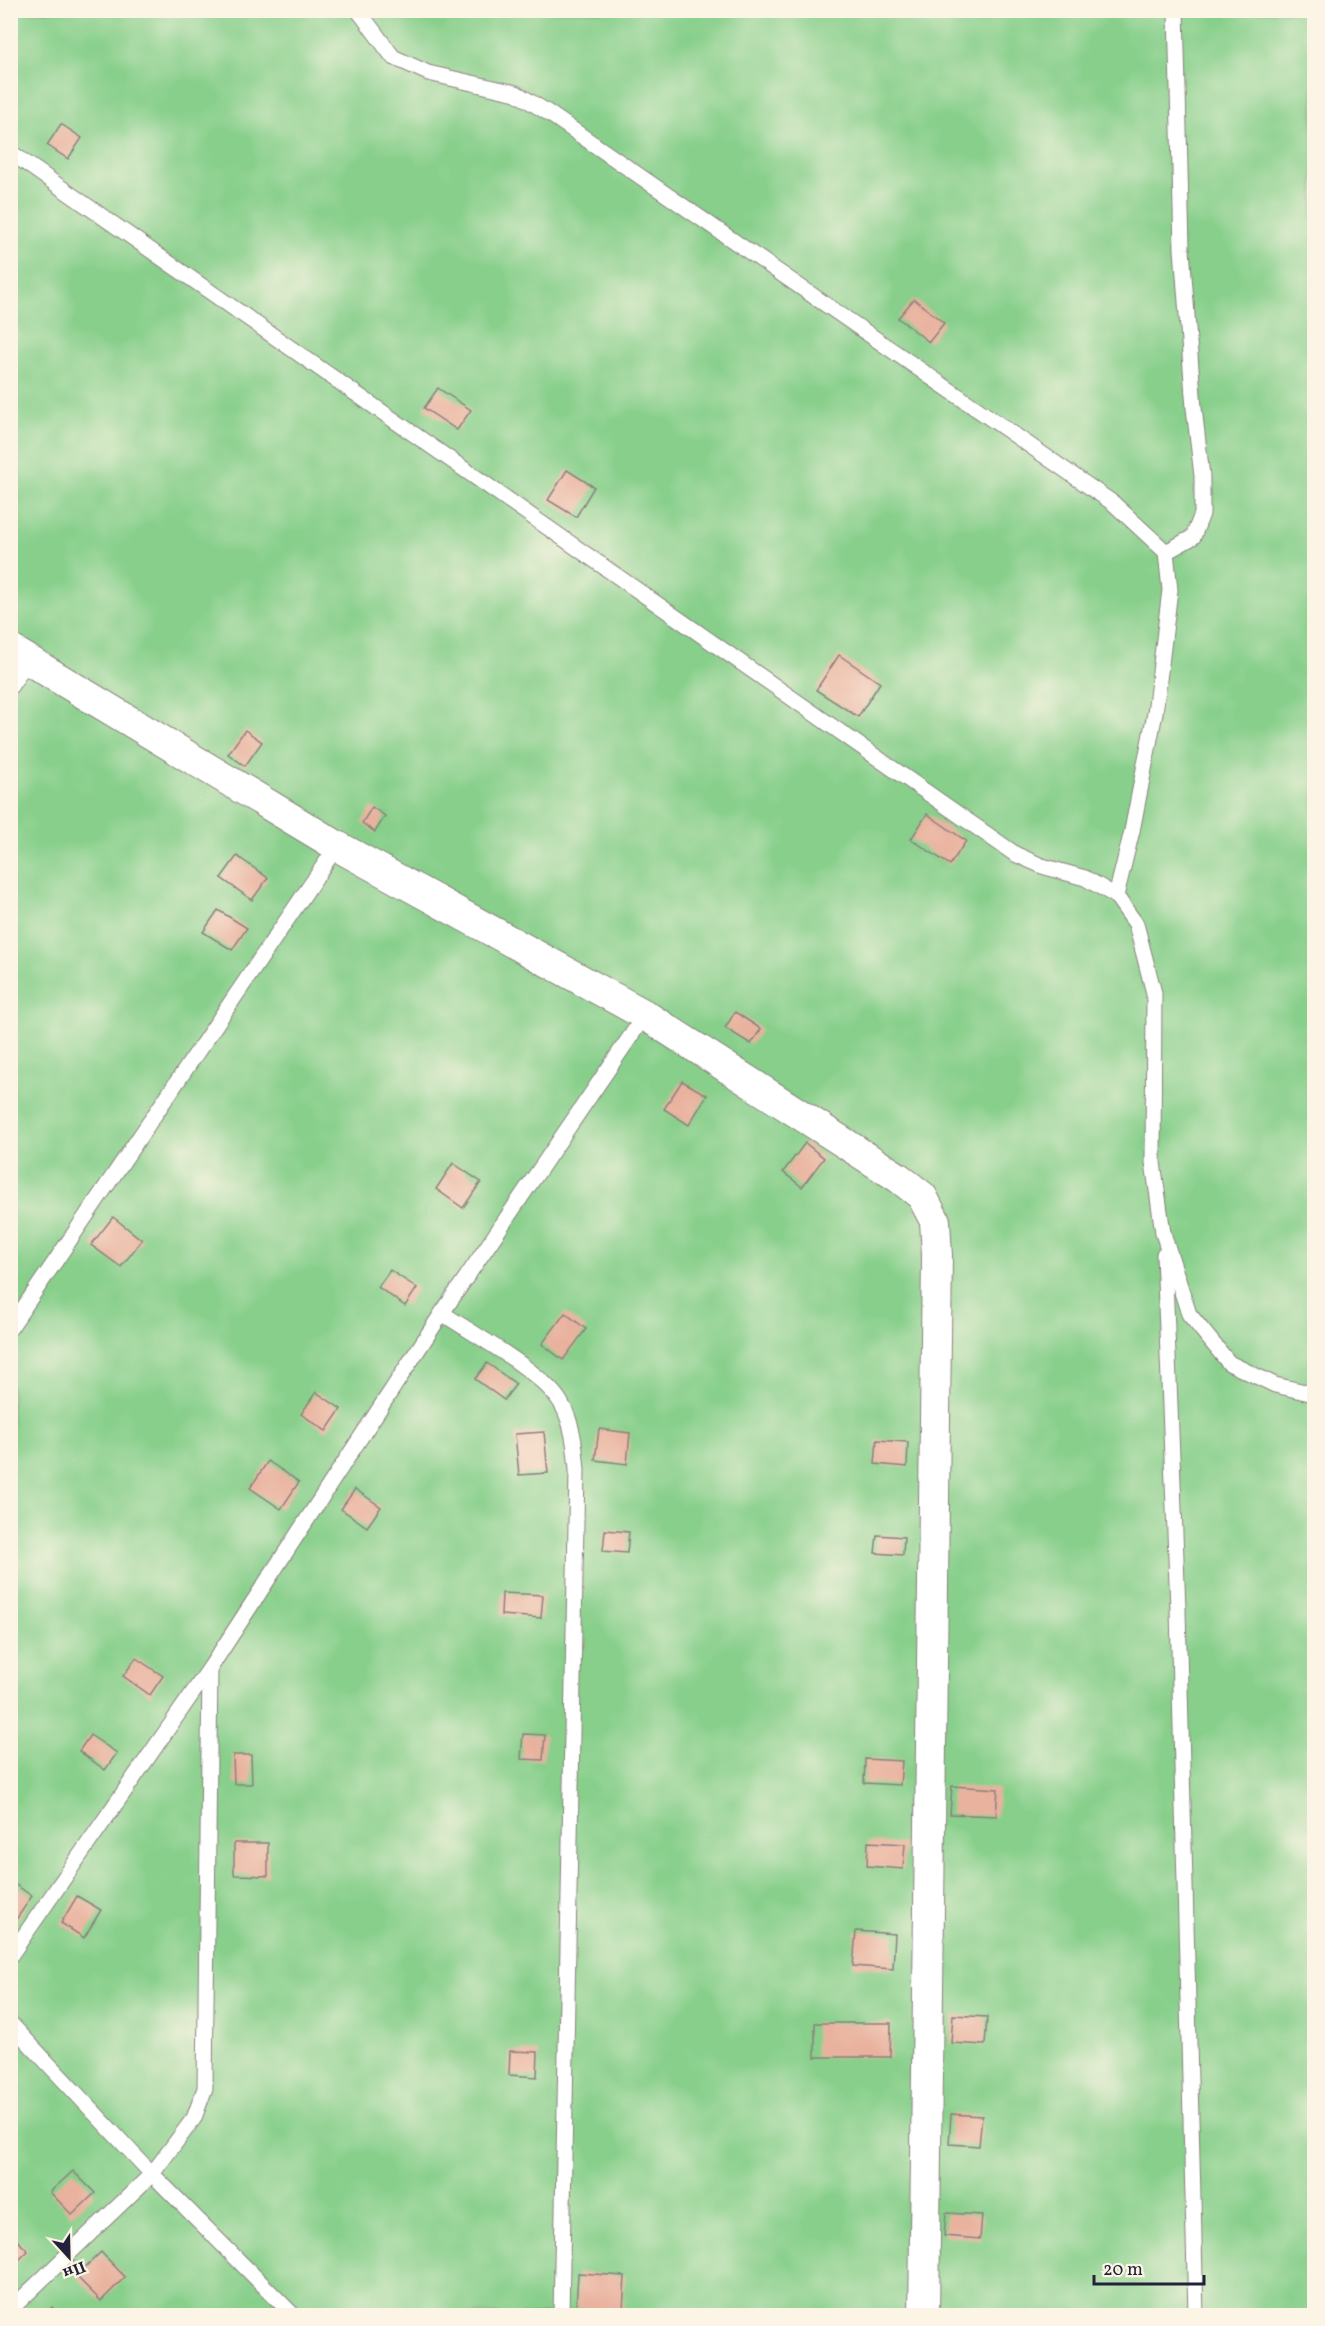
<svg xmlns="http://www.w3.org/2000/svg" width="1325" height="2326" font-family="Vollkorn,serif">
  <rect width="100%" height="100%" fill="#fcf5e5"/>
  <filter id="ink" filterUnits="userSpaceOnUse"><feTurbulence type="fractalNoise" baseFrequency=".0167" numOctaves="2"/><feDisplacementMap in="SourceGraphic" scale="12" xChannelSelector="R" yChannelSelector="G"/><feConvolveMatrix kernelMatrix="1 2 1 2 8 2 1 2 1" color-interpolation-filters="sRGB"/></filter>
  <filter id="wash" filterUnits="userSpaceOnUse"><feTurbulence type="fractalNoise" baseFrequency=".008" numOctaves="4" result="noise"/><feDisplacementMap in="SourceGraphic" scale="24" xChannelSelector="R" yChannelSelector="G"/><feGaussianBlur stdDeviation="1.35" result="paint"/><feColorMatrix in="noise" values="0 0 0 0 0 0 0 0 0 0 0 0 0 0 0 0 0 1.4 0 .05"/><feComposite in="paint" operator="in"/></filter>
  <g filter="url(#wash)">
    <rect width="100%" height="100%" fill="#f2dfbf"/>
    <!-- green -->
    <rect fill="#87cf8b" stroke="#547863" stroke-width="1.5" x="11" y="11" width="1303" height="2304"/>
    <g id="blocks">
      <!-- building -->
      <g fill="#e9b29f">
        <polygon points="61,124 82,138 68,159 47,145"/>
        <polygon points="914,299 944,323 929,342 898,318"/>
        <polygon points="438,388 471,410 457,430 424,408"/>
        <polygon points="567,470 594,487 576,517 548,500"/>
        <polygon points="839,655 880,683 858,717 816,690"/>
        <polygon points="245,730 262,742 245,766 228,754"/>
        <polygon points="372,807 385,816 375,832 362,823"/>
        <polygon points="927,814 966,841 950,865 911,839"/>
        <polygon points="237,856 268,878 252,900 221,878"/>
        <polygon points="218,910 247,928 232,950 203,932"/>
        <polygon points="735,1012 761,1029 751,1044 725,1028"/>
        <polygon points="682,1081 707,1095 689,1125 664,1109"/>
        <polygon points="805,1143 824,1158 802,1187 783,1172"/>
        <polygon points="453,1163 481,1182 463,1208 436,1189"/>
        <polygon points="113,1217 142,1240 121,1267 91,1245"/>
        <polygon points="390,1270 417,1288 405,1306 378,1287"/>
        <polygon points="565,1313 586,1329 563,1360 542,1344"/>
        <polygon points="487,1363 516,1384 504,1400 475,1379"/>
        <polygon points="316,1392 341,1409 326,1431 301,1414"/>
        <polygon points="599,1429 630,1433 627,1464 595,1460"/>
        <polygon points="544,1432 548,1473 519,1475 515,1434"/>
        <polygon points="877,1440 908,1442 907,1467 875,1464"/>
        <polygon points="268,1461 299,1482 281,1509 250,1488"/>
        <polygon points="355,1489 381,1507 367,1527 341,1509"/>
        <polygon points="605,1530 629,1532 627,1553 603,1551"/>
        <polygon points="877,1535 904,1537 903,1555 875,1553"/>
        <polygon points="502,1593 543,1595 541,1618 501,1615"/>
        <polygon points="136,1658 163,1676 150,1695 123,1676"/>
        <polygon points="523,1734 545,1735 543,1760 521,1759"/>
        <polygon points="90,1735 117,1753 105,1770 79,1751"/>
        <polygon points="233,1755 251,1755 252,1784 234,1784"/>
        <polygon points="865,1759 902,1761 900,1785 864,1783"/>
        <polygon points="952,1786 998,1789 996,1816 950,1814"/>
        <polygon points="868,1842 905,1844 903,1869 867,1866"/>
        <polygon points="234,1843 268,1843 268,1876 234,1875"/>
        <polygon points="10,1881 32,1896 14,1923 10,1920"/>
        <polygon points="77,1896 101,1910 84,1938 61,1923"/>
        <polygon points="856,1931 895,1934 893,1969 853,1966"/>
        <polygon points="953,2015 987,2017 985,2045 951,2043"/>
        <polygon points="815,2023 891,2023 890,2057 815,2057"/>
        <polygon points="510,2051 538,2052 537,2077 509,2075"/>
        <polygon points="951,2114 982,2116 979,2146 949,2144"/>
        <polygon points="73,2171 95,2193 72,2215 50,2192"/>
        <polygon points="946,2213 982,2215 980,2239 944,2236"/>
        <polygon points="10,2233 28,2251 10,2269"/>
        <polygon points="101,2252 125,2277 101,2301 76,2276"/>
        <polygon points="578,2273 625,2276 623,2310 576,2308"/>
        <polygon points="52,2307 60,2316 43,2316"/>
      </g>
    </g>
  </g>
  <g filter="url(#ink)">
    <use href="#blocks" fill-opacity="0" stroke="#8a807d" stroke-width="1.5"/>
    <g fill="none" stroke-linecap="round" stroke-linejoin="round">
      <defs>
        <g id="lane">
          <polyline points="358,10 393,57 428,73 516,93 547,112 1113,503 1166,552 1170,590 1155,713 1132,831 1116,896"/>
          <polyline points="10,152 1015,854 1042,866 1085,878 1116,896 1136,924 1154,993 1153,1162 1163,1233 1189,1314 1229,1363 1275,1385 1314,1394"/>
          <polyline points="1166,552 1193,537 1202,514 1202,476 1194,408 1182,249 1176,10"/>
          <polyline points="10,687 28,660"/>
          <polyline points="1164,1254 1178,1609 1196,2316"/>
          <path d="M442 1313C473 1334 543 1372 561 1403 573 1423 575 1447 577 1470L561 2316"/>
          <polyline points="10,1328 337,846"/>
          <polyline points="10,1956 210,1668 442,1313 645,1015"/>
          <polyline points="10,2023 152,2174 294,2316"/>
          <polyline points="10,2310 152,2174 194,2118 205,2088 210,1668"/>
        </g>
        <polyline id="street" points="10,649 337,846 645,1015 899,1178 922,1196 935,1221 937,1256 924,2316"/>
      </defs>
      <!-- lane casing -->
      <use href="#lane" stroke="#8a807d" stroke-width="17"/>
      <!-- street casing -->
      <use href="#street" stroke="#8a807d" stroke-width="32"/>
      <!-- lane -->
      <use href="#lane" stroke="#fff" stroke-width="15"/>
      <!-- street -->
      <use href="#street" stroke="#fff" stroke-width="30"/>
    </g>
  </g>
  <!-- margin -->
  <rect width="1325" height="2326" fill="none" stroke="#fcf5e5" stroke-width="36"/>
  <!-- north arrow -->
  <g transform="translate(69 2257) rotate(158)" stroke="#fcf5e5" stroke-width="4.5" paint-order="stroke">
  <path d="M0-4.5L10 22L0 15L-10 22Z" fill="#22223b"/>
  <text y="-9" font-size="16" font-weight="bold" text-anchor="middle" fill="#22223b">Пн</text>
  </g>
  <!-- scale -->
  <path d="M1094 2275v9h110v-9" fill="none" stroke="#22223b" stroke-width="3"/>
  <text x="1103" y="2275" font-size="18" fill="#22223b" stroke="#fcf5e5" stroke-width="4.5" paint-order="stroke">20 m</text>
</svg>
